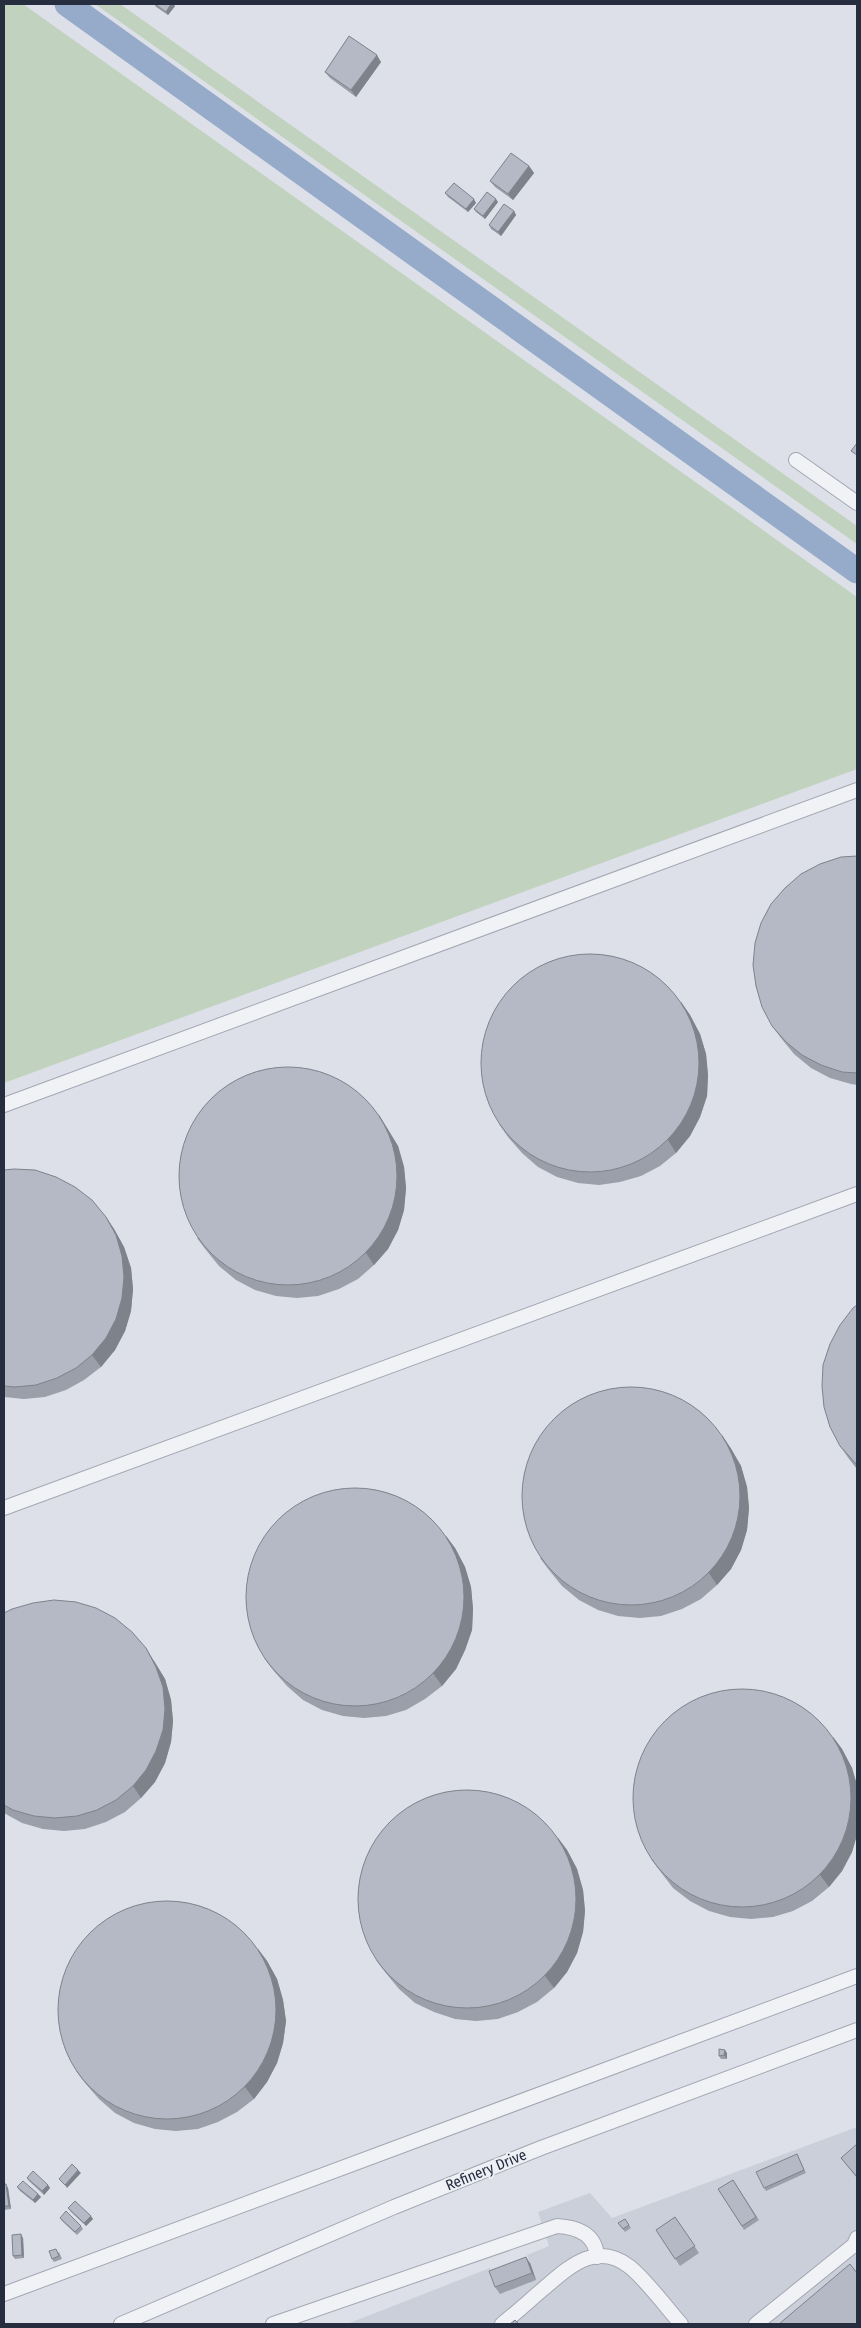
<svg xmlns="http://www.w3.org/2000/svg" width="861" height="2328" font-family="'Fira Sans Condensed',sans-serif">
  <rect width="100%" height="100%" fill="#dde0e8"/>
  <!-- built -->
  <polygon fill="#cbcfda" points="857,2127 857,2324 347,2324 490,2268 494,2277 530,2263 527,2255 549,2246 538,2212 590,2193 612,2218"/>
  <!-- green -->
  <g fill="#c1d2be">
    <polygon points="4,4 23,4 857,597 857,769 4,1083"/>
    <polygon points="95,4 120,4 857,526 857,544"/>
  </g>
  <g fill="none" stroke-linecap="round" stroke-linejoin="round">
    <!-- canal -->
    <polyline stroke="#96abc9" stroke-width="25" points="67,4 857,571"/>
    <defs>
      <g id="service">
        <polyline points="796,460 857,503"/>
        <polyline points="4,1105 857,790"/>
        <polyline points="4,1508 857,1194"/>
        <polyline points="4,2294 857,1976"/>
        <polyline points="121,2324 394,2207 541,2148 857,2030"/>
        <path d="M273 2324 557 2226C577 2227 596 2234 597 2257"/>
        <path d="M502 2324C516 2313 529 2301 543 2289 568 2268 596 2240 630 2267 647 2281 666 2307 681 2324"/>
        <polyline points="756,2324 854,2245 857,2238"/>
      </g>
    </defs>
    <!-- service casing -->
    <use href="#service" stroke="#a2a7b2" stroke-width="16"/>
    <!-- service -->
    <use href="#service" stroke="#f0f2f6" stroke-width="14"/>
  </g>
  <!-- wall -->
  <g fill="#9b9fa9">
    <polygon points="154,4 175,6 168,15 156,7"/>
    <polygon points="381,62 356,97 330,78 325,72"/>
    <polygon points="529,166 534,173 513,200 495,187 490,181"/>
    <polygon points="445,193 476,203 468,212 448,197"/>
    <polygon points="498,202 485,219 476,212 474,209"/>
    <polygon points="514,211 516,215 501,236 491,229 489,225"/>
    <polygon points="857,856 857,1085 851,1084 830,1078 811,1068 794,1054 781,1038 772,1026"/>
    <polygon points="681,1002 690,1015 700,1034 706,1054 708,1075 707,1096 700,1117 690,1136 676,1153 660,1166 641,1176 620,1182 599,1185 578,1183 557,1177 538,1167 522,1153 508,1137 499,1124"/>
    <polygon points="379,1115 387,1128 398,1146 404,1167 406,1188 404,1210 398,1230 388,1249 374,1265 358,1279 339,1289 318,1296 297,1298 276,1296 255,1290 236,1280 219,1266 206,1250 197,1238"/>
    <polygon points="4,1170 106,1217 114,1229 124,1247 131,1268 133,1289 131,1311 125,1331 115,1350 101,1367 84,1380 66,1390 45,1397 24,1399 4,1397"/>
    <polygon points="857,1305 857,1469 849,1459 840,1446"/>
    <polygon points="730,1447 741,1466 747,1487 749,1508 747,1530 741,1550 731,1569 717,1585 701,1599 682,1609 661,1616 640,1618 618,1616 598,1610 579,1600 562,1586 549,1570 540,1558"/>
    <polygon points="446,1536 455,1548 465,1567 471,1587 473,1609 472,1630 465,1650 456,1669 442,1686 425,1699 406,1710 386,1716 364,1718 343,1716 322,1710 303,1700 287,1686 273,1670 264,1658"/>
    <polygon points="4,1613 154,1661 165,1679 171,1700 173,1721 171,1742 165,1763 155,1782 141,1798 125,1812 106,1822 85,1829 64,1831 43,1829 22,1823 4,1813"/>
    <polygon points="833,1737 842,1749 852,1768 857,1785 857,1835 852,1852 842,1871 829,1887 812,1901 793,1911 773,1917 751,1919 730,1917 709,1911 690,1901 673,1888 660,1871 651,1859"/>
    <polygon points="558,1838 567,1850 577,1869 583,1890 585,1911 583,1932 577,1953 567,1972 554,1988 537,2002 518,2012 498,2019 476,2021 455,2019 434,2012 415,2003 399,1989 385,1972 376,1960"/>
    <polygon points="258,1949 267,1961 277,1979 283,2000 286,2021 283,2043 277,2063 267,2082 254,2099 237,2112 218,2122 198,2129 176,2131 155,2129 134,2123 115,2113 99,2099 85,2083 76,2071"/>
    <polygon points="727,2053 727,2059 721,2059 719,2056"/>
    <polygon points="857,2144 857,2178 841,2158"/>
    <polygon points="797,2154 806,2173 766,2191 764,2188"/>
    <polygon points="27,2178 48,2185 50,2188 44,2195 29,2181"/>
    <polygon points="733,2180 759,2220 744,2230 718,2189"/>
    <polygon points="4,2184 8,2188 11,2209 4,2210"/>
    <polygon points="17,2187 38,2194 41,2197 35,2203 20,2191"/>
    <polygon points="68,2208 93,2219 86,2226 71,2212"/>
    <polygon points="675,2217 699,2253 680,2266 656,2230"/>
    <polygon points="60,2218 81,2226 83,2229 77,2235 62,2221"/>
    <polygon points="625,2219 631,2228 625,2232 618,2223"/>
    <polygon points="23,2238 24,2258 15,2259 13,2256"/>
    <polygon points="59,2252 62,2259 54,2262 52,2259"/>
    <polygon points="530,2263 536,2280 500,2294 495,2287"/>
  </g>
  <!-- shaded-wall -->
  <g fill="#7e828a">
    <polygon points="171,4 173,4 175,6 168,15 166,12"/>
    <polygon points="377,55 381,62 356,97 351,90"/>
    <polygon points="529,166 534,173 513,200 508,194"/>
    <polygon points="474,199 476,203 468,212 466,209"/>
    <polygon points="496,199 498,202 485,219 483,216"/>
    <polygon points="514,211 516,215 501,236 498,232"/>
    <polygon points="681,1002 690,1015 700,1034 706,1054 708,1075 707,1096 700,1117 690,1136 676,1153 668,1140"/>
    <polygon points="379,1115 387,1128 398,1146 404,1167 406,1188 404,1210 398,1230 388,1249 374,1265 366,1253"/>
    <polygon points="106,1217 114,1229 124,1247 131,1268 133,1289 131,1311 125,1331 115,1350 101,1367 92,1355"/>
    <polygon points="722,1435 730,1447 741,1466 747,1487 749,1508 747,1530 741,1550 731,1569 717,1585 709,1573"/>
    <polygon points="446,1536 455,1548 465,1567 471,1587 473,1609 472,1630 465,1650 456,1669 442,1686 433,1673"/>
    <polygon points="146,1648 154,1661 165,1679 171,1700 173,1721 171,1742 165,1763 155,1782 141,1798 133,1786"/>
    <polygon points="833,1737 842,1749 852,1768 857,1785 857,1835 852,1852 842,1871 829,1887 820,1875"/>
    <polygon points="558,1838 567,1850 577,1869 583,1890 585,1911 583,1932 577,1953 567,1972 554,1988 545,1976"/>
    <polygon points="258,1949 267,1961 277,1979 283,2000 286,2021 283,2043 277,2063 267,2082 254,2099 245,2087"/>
    <polygon points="725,2050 727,2053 727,2059 724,2055"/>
    <polygon points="78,2170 81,2173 67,2188 65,2185"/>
    <polygon points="6,2184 8,2188 11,2209 9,2206"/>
    <polygon points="48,2185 50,2188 44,2195 42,2191"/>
    <polygon points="38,2194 41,2197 35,2203 33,2200"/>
    <polygon points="91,2216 93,2219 86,2226 84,2223"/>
    <polygon points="21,2234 23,2238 24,2258 22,2255"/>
    <polygon points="526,2257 530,2263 536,2280 532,2273"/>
  </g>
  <!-- building -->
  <g fill="#b4b9c5" stroke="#7e828a">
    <polygon points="155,4 171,4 166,12"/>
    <polygon points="349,36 377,55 351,90 325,72"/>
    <polygon points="511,153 529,166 508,194 490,181"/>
    <polygon points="454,183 474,199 466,209 445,193"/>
    <polygon points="487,192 496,199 483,216 474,209"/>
    <polygon points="504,204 514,211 498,232 489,225"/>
    <polygon points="857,443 857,455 851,451"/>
    <polygon points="857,856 857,1073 842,1072 821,1065 802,1055 786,1042 772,1026 762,1007 756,986 753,965 755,943 761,923 771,904 785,888 801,874 820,864 841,857"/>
    <circle cx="590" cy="1063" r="109"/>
    <circle cx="288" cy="1176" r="109"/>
    <polygon points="14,1169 35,1170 56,1177 75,1187 92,1200 106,1217 116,1235 122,1256 124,1277 122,1298 116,1319 106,1338 92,1355 76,1368 57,1378 36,1385 15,1387 4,1386 4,1170"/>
    <polygon points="857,1305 857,1465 840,1446 830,1427 824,1407 822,1386 823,1365 830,1344 840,1325 853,1308"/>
    <circle cx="631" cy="1496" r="109"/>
    <circle cx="355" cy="1597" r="109"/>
    <polygon points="54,1600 76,1602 96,1608 115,1618 132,1632 146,1648 156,1667 163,1687 165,1709 163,1730 156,1751 146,1770 133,1786 116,1800 97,1810 77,1816 55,1818 34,1816 13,1810 4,1805 4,1613 12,1609 33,1603"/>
    <circle cx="742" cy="1798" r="109"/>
    <circle cx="467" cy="1899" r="109"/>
    <circle cx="167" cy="2010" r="109"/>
    <polygon points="719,2049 725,2050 724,2055 719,2056"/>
    <polygon points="857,2144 857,2177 841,2158"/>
    <polygon points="797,2154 804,2170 764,2188 756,2172"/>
    <polygon points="72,2164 78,2170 65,2185 59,2179"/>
    <polygon points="33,2171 48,2185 42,2191 27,2178"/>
    <polygon points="733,2180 756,2217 742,2226 718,2189"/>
    <polygon points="23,2181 38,2194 33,2200 17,2187"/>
    <polygon points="4,2184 6,2184 9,2206 4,2206"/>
    <polygon points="75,2201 91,2216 84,2223 68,2208"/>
    <polygon points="66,2211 81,2226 75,2232 60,2218"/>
    <polygon points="675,2217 695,2246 675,2259 656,2230"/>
    <polygon points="625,2219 629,2225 623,2229 618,2223"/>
    <polygon points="21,2234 22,2255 13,2256 12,2235"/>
    <polygon points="56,2249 59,2256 52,2259 49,2251"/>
    <polygon points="526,2257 532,2273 495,2287 489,2271"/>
    <polygon points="850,2264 857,2273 857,2324 779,2324"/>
    <polygon points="515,2320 519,2324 510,2324"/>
  </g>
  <g text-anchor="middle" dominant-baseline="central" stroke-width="4" stroke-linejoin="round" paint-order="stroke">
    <!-- street labels -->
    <g font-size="15" fill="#262d3f" stroke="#edeff5">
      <text transform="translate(486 2170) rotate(-22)">Refinery Drive</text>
    </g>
  </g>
  <!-- border -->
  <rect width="861" height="2328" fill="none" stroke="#262d3f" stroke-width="10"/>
</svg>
